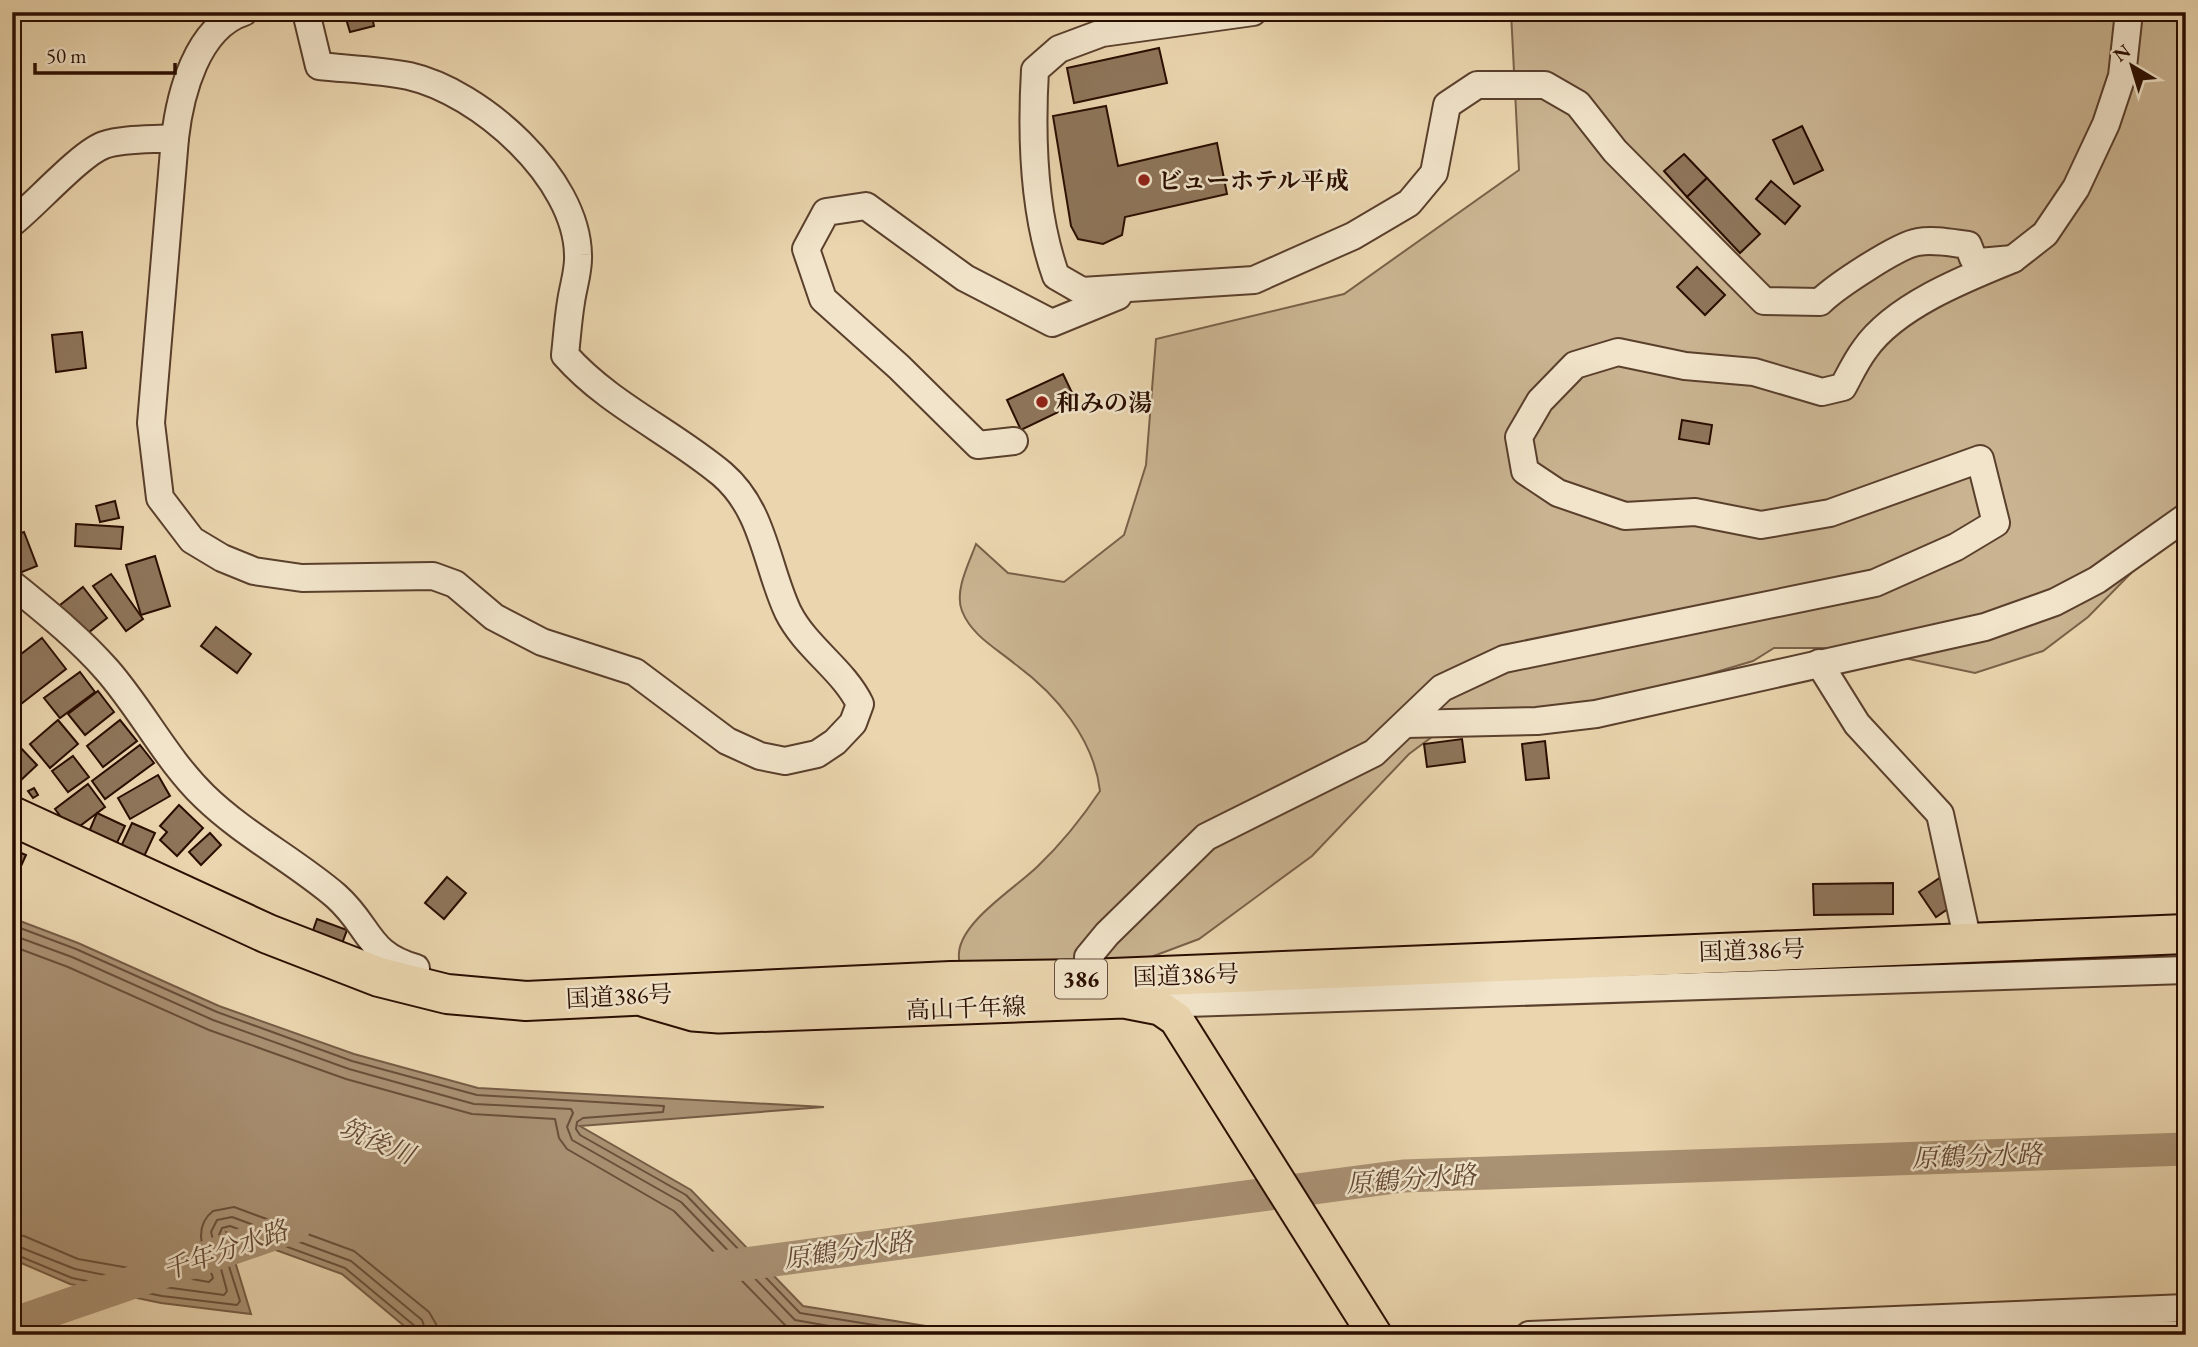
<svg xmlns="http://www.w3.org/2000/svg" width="2198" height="1347" font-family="'EB Garamond','Noto Serif JP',serif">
  <rect width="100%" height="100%" fill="#ead5ae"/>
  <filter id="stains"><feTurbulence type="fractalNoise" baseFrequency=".00286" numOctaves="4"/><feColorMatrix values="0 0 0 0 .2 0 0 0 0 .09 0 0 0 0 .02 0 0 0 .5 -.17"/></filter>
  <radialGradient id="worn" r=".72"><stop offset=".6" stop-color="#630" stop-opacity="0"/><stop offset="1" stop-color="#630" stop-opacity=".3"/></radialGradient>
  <!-- green -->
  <path fill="#c9b390" stroke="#7a6048" stroke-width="2" d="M1511 12H2186V528L2137 567 2088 617 2043 651 1975 673 1857 648H1774L1753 661 1652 691 1550 708 1440 731 1409 754 1312 856 1199 939 1103 975H962C961 968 958 960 959 953 961 921 1017 887 1038 866 1062 843 1082 818 1100 791 1094 739 1056 694 1015 664 996 648 972 636 962 611 954 591 969 563 976 544L1008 573 1064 582 1124 535 1146 465 1156 339 1344 294 1519 170Z"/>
  <!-- water -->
  <polygon fill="#a99173" stroke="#765c45" stroke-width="2" points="12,918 78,943 219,1006 354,1054 478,1088 824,1107 580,1126 691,1190 803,1306 981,1335 415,1335 342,1274 226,1232 251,1314 161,1303 70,1284 12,1259"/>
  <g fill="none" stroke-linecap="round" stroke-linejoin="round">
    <!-- shore -->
    <g stroke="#6a4f3a" stroke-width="2">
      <polyline points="12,925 76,949 217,1012 352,1061 477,1095 664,1106 663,1112 583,1118 577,1122 576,1129 580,1135 686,1195 800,1313 936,1335"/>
      <polyline points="12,935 72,957 213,1020 349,1069 474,1104 571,1109 573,1113 567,1127 572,1140 681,1202 795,1320 880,1335"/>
      <polyline points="12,946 68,967 209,1030 346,1079 472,1114 555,1119 559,1138 567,1149 674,1211 785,1325 796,1332 814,1335"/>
      <path d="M12 1234 24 1236 78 1259 209 1282 213 1278C206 1256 190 1229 213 1211L234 1207 354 1251 429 1312 436 1324 438 1335"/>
      <polyline points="12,1244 75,1269 164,1287 224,1295 227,1291 211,1232 217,1220 232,1217 351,1261 422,1320 427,1335"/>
      <polyline points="12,1253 72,1278 162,1296 237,1305 240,1301 219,1235 222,1228 230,1226 345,1268 416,1327 418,1335"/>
    </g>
    <!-- river -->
    <g stroke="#a99173" stroke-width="33">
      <polyline points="714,1268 1403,1176 2186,1149"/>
      <polyline points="12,1324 294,1227"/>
    </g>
  </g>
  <!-- building -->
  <g fill="#8e755a" stroke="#2a0d00" stroke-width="2">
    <polygon points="344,12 371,12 374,26 350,32"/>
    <polygon points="1159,48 1167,83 1074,103 1067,68"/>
    <polygon points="1106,106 1118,166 1217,143 1227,194 1125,217 1122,235 1103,244 1078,239 1071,226 1053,116"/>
    <polygon points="1802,126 1823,170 1794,184 1773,140"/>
    <polygon points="1684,154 1707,178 1687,197 1664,171"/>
    <polygon points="1707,178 1760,234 1740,253 1687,197"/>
    <polygon points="1771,181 1800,206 1785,224 1756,199"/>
    <polygon points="1697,267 1725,295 1705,315 1677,287"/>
    <polygon points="82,332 86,368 56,372 52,335"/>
    <polygon points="1063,374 1077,403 1021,430 1007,400"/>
    <polygon points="1682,420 1712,425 1709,444 1679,439"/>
    <polygon points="115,501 119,518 100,522 96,506"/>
    <polygon points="76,524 123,527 121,549 75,546"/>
    <polygon points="24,532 37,566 17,574 12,563 12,536"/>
    <polygon points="155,556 170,606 141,615 126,565"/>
    <polygon points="111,574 143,619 126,631 93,586"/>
    <polygon points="83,587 107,618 79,640 55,609"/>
    <polygon points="216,627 251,654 237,673 201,646"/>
    <polygon points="42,638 66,669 12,711 12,661"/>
    <polygon points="80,672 95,692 60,718 44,698"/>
    <polygon points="98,691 114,712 85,735 68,714"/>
    <polygon points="58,720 78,744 50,768 30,744"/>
    <polygon points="120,720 137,741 103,767 87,746"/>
    <polygon points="1462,739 1465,762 1427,767 1424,744"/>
    <polygon points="1545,741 1549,778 1526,780 1522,744"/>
    <polygon points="140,745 154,763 105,799 92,781"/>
    <polygon points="19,746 37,765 20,781 12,773 12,752"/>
    <polygon points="73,756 89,777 68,792 52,771"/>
    <polygon points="158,775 170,796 130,819 118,798"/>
    <polygon points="88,784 105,807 72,832 55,809"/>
    <polygon points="34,788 38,795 33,798 28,791"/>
    <polygon points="179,805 203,828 177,856 160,840 167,832 160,826"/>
    <polygon points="97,813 125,826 112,853 85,841"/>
    <polygon points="132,823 155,833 141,863 118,853"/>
    <polygon points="210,833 221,845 201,865 189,852"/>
    <polygon points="12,849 26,855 16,877 12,876"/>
    <polygon points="447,877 466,893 444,919 425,903"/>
    <polygon points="1941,877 1958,902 1936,917 1919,892"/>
    <polygon points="1893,883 1893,914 1814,915 1813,884"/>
    <polygon points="317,919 347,930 340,949 310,939"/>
  </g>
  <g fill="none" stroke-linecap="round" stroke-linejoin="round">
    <defs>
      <g id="minor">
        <path d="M244 12C197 27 180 94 175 138L151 423 160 498 192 540 222 558 254 571 302 578 433 576 455 584 494 617 542 642 635 672 727 741 760 756 785 761 817 754 835 742 853 723 860 704C843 669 806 648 788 612 766 565 764 510 722 474 672 432 608 404 565 355 567 337 568 320 571 302 573 287 579 270 578 255 577 178 480 92 409 76 379 70 348 69 319 66L306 12"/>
        <path d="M12 223C35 205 81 153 104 145 125 138 154 140 175 138"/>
        <polyline points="2013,259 2045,234 2076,188 2106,124 2122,76 2129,12"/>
        <polyline points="1014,441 978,445 899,367 823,299 806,249 826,212 866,206 965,278 1052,323 1118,296"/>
        <path d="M12 584C45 611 79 638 107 670 142 710 166 759 204 796 244 835 294 860 336 896 371 927 366 954 416 968V975"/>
        <polyline points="1819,663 1857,724 1940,814 1968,942"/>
        <polyline points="1406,724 1537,721 1596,714 1985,627 2055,602 2097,580 2186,517"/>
        <path d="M1088 979V957L1107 934 1206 837 1374 753 1442 688 1504 659 1875 583 1956 547 1996 523 1980 459 1830 513 1761 525 1695 512 1625 516 1558 493 1525 471 1519 437 1540 401 1575 365 1618 352 1685 366 1754 372 1822 392 1843 387C1850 374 1856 361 1865 349 1895 306 1966 278 2013 259L1979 262 1973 258 1968 245C1952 243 1934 239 1918 242 1898 245 1835 287 1820 302L1764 301 1615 151 1578 104 1545 85H1477L1447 105 1434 173 1409 203 1353 236 1254 280 1082 291 1056 276C1033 212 1031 138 1035 70L1059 49 1102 33 1253 12"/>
        <polyline points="1160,1008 1187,1003 2186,970"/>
        <polyline points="2081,1321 2116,1332 2180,1335"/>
        <polyline points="1529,1335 2186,1308"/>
      </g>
      <polyline id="major" points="645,1000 693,1014 719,1016 1124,1001 1160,1008 1176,1019 1375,1335"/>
      <polyline id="highway" points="12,816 268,934 379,977 447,994 526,1001 951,981 1088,979 2186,934"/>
    </defs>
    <!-- minor casing -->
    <use href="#minor" stroke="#5a3f2c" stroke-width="30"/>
    <!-- major casing -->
    <use href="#major" stroke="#2a0d00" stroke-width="37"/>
    <!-- highway casing -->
    <use href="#highway" stroke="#2a0d00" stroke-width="42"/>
    <!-- minor -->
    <use href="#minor" stroke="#f1e4ca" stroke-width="26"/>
    <!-- major -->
    <use href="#major" stroke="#ead5ae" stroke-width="33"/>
    <!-- highway -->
    <use href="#highway" stroke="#ead5ae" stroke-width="38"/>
  </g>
  <!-- markers -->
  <g fill="#8f2418" stroke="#f1e4ca" stroke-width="2.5">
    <circle cx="1144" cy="180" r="7"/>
    <circle cx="1042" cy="402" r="7"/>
  </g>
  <g text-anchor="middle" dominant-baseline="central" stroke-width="5" stroke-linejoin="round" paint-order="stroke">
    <!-- shield labels -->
    <rect fill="#f1e4ca" stroke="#664e3d" stroke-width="2" x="1055" y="959.5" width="52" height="39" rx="5"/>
    <g font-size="23" font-weight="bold" fill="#2a0d00">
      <text x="1081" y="979">386</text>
    </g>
    <!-- poi labels -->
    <g font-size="24" font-weight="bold" fill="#2a0d00" stroke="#f1e4ca" text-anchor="start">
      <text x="1158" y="180">ビューホテル平成</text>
      <text x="1056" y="402">和みの湯</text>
    </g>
    <!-- street labels -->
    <g font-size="24" fill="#2a0d00" stroke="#f1e4ca">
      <text transform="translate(1752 950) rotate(-2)">国道386号</text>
      <text transform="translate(1186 975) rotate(-2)">国道386号</text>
      <text transform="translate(619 996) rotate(-3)">国道386号</text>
      <text transform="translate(966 1008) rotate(-2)">高山千年線</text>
    </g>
    <!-- water labels -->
    <g font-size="26" font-style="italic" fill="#634834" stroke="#f1e4ca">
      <text transform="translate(377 1141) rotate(23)">筑後川</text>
      <text transform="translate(1977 1156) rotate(-2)">原鶴分水路</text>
      <text transform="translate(1411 1179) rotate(-4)">原鶴分水路</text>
      <text transform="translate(225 1250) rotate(-19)">千年分水路</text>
      <text transform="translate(848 1250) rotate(-8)">原鶴分水路</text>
    </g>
  </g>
  <!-- margin -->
  <rect width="2198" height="1347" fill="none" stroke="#ead5ae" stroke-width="42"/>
  <rect x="14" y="14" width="2170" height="1319" fill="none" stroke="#2a0d00" stroke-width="3.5"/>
  <rect x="21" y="21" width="2156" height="1305" fill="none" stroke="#2a0d00" stroke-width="2"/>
  <!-- north arrow -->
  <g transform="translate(2132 66) rotate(322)" stroke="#f1e4ca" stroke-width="5" paint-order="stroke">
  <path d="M0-5L12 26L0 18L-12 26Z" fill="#2a0d00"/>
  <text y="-10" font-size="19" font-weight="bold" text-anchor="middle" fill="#2a0d00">N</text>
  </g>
  <!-- scale -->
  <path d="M35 63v10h140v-10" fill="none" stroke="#2a0d00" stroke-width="3.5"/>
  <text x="46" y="63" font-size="21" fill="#2a0d00" stroke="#f1e4ca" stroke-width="5" paint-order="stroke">50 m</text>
  <rect width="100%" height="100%" filter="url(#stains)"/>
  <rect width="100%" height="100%" fill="url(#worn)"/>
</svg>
